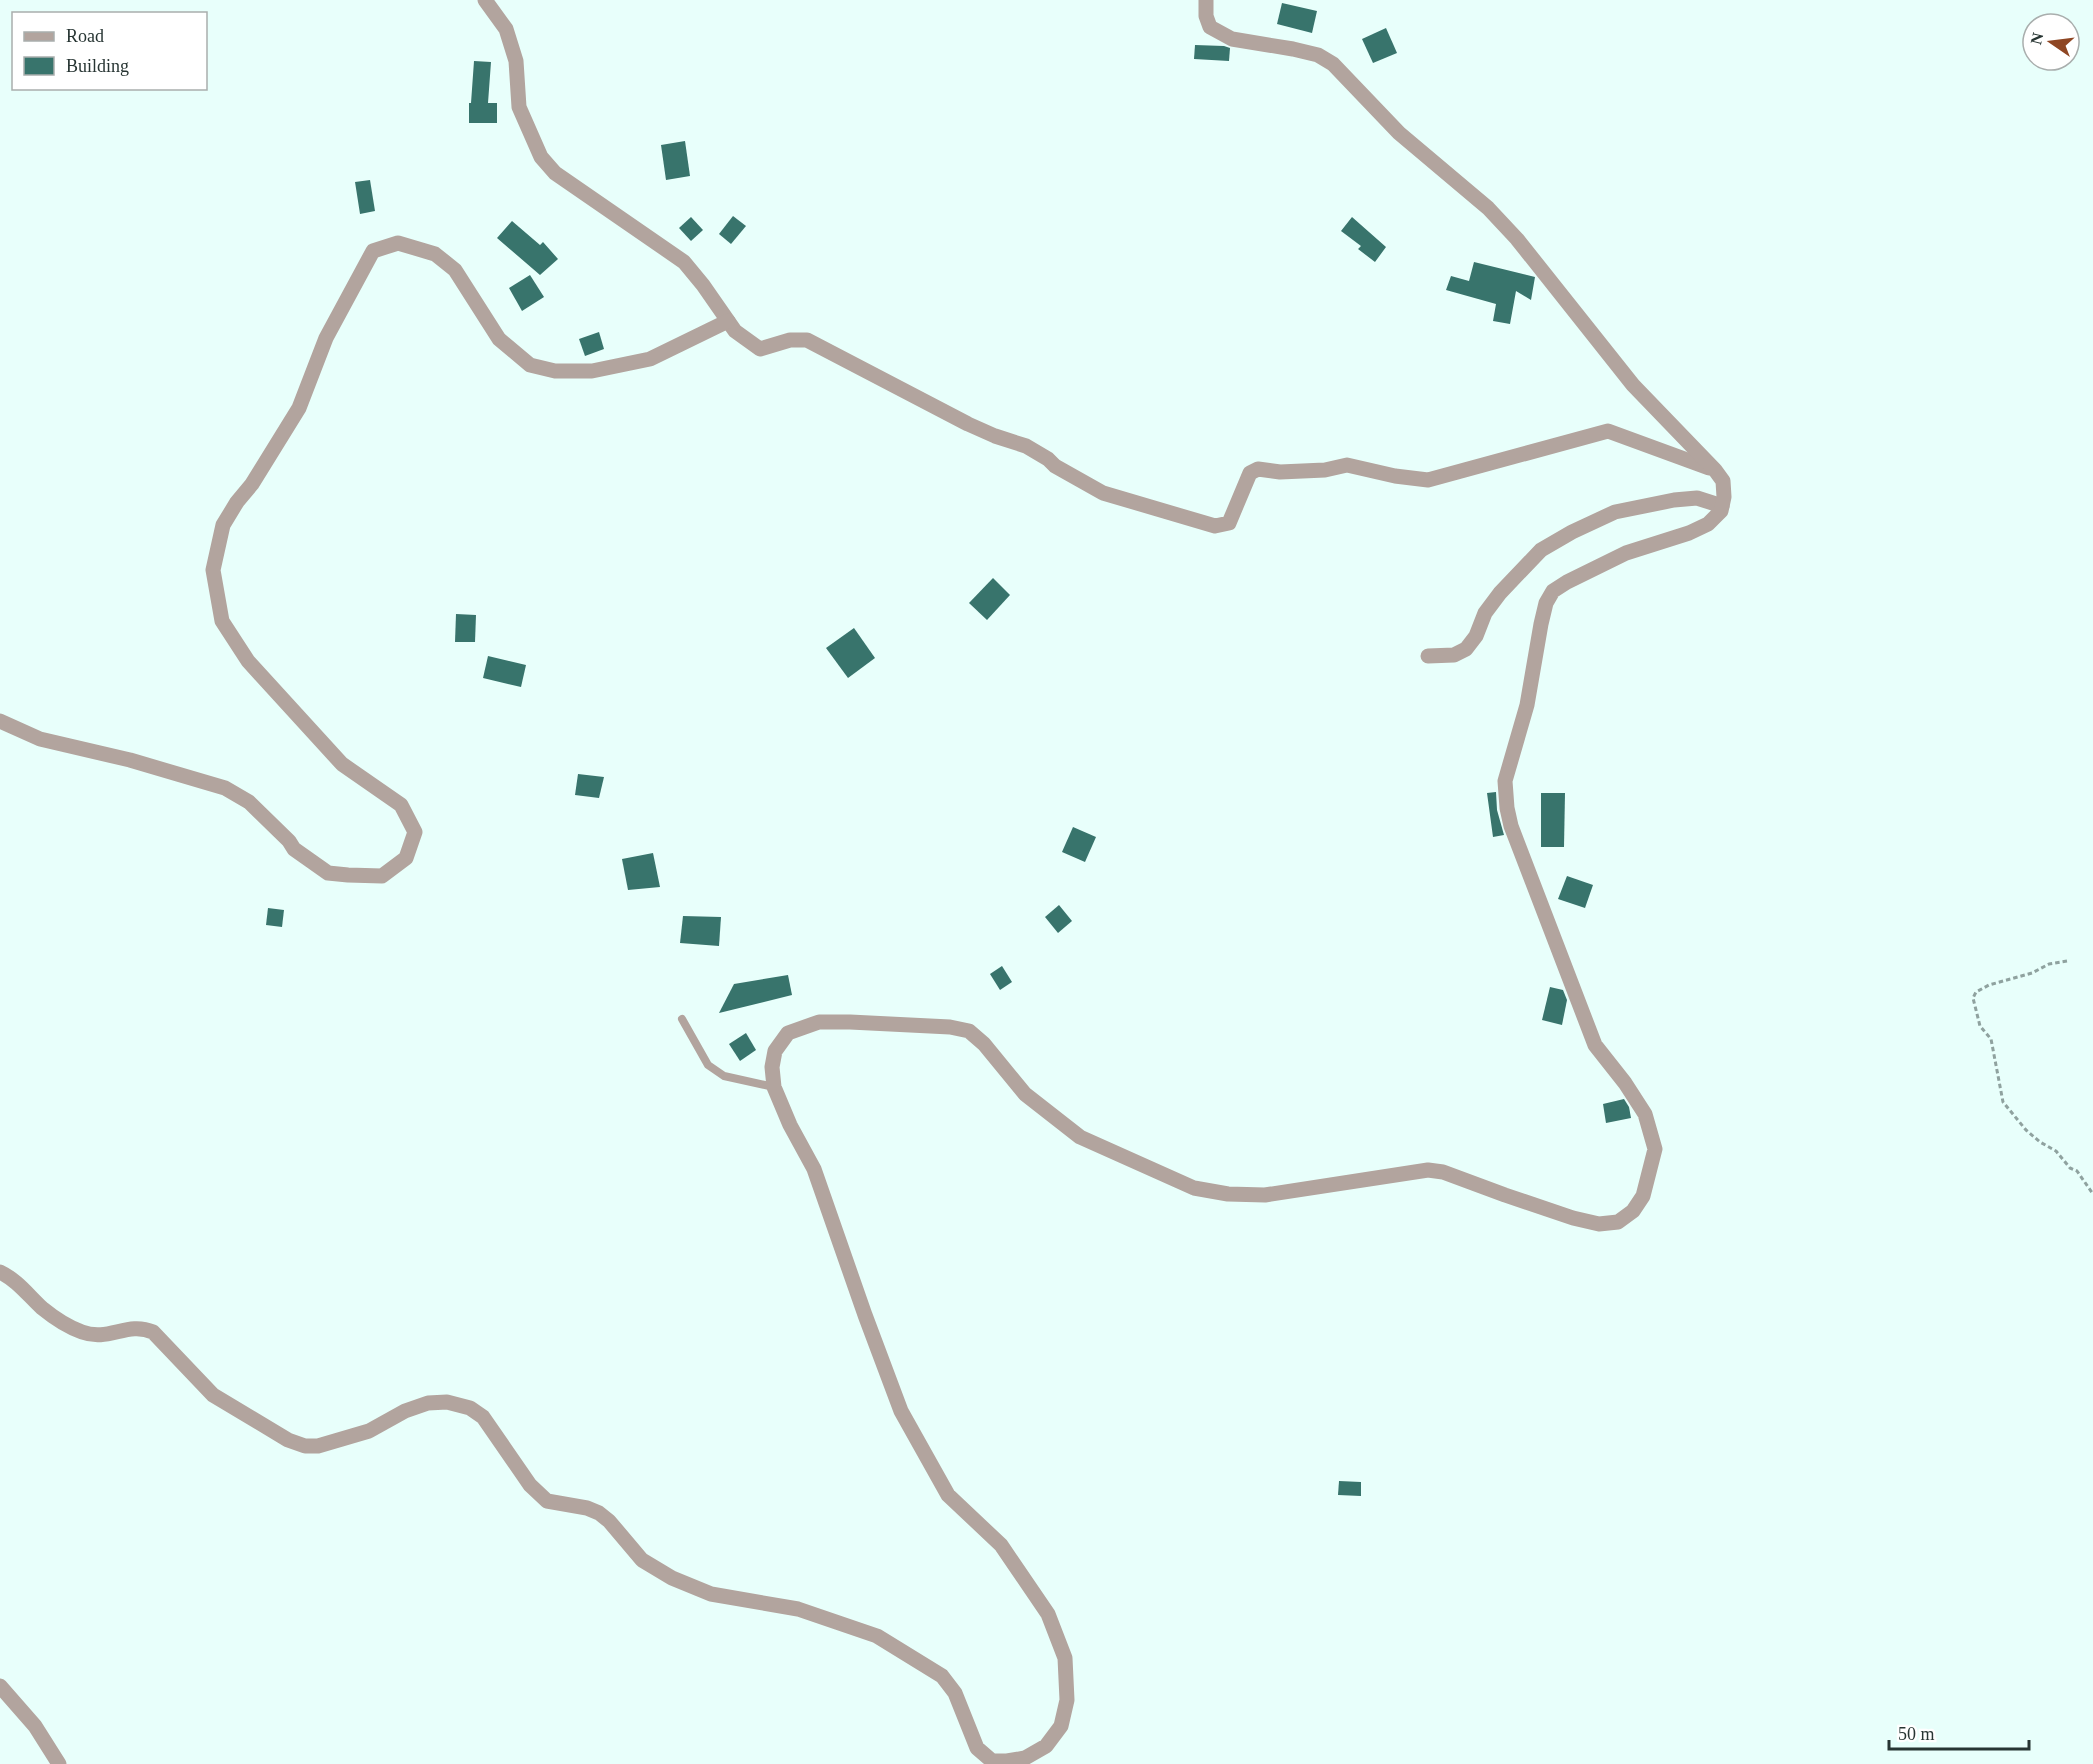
<svg xmlns="http://www.w3.org/2000/svg" width="2093" height="1764" font-family="Georgia,serif">
  <rect width="100%" height="100%" fill="#e8fffb"/>
  <!-- building -->
  <g fill="#38746c">
    <polygon points="1282,3 1317,11 1312,33 1277,24"/>
    <polygon points="1386,28 1397,53 1373,63 1362,39"/>
    <polygon points="1195,45 1224,46 1230,48 1229,61 1194,59"/>
    <polygon points="474,61 491,62 488,103 497,103 497,123 469,123 469,103 471,103"/>
    <polygon points="685,141 690,176 666,180 661,145"/>
    <polygon points="370,180 375,211 360,214 355,182"/>
    <polygon points="733,216 746,226 731,244 719,234"/>
    <polygon points="691,217 703,230 691,241 679,228"/>
    <polygon points="1352,217 1386,247 1375,262 1358,249 1361,246 1341,231"/>
    <polygon points="512,221 540,245 543,242 558,259 540,275 497,238"/>
    <polygon points="1474,262 1535,277 1531,300 1516,291 1510,324 1493,321 1496,304 1446,290 1451,276 1469,281"/>
    <polygon points="530,275 544,297 522,311 509,288"/>
    <polygon points="599,332 604,349 585,356 579,339"/>
    <polygon points="993,578 1010,595 987,620 969,603"/>
    <polygon points="456,614 476,615 475,642 455,642"/>
    <polygon points="854,628 875,658 848,678 826,648"/>
    <polygon points="488,656 526,665 521,687 483,678"/>
    <polygon points="578,774 604,777 599,798 575,795"/>
    <polygon points="1496,792 1497,810 1504,835 1493,837 1487,793"/>
    <polygon points="1541,793 1565,793 1564,847 1541,847"/>
    <polygon points="1073,827 1096,837 1085,862 1062,852"/>
    <polygon points="653,853 660,887 628,890 622,859"/>
    <polygon points="1567,876 1593,885 1585,908 1558,899"/>
    <polygon points="1059,905 1072,921 1058,933 1045,917"/>
    <polygon points="268,908 284,910 282,927 266,925"/>
    <polygon points="683,916 721,917 719,946 680,943"/>
    <polygon points="1002,966 1012,982 1000,990 990,974"/>
    <polygon points="788,975 792,995 719,1013 734,984"/>
    <polygon points="1550,987 1563,990 1567,1000 1562,1025 1542,1020"/>
    <polygon points="746,1033 756,1050 740,1061 729,1044"/>
    <polygon points="1624,1099 1629,1107 1631,1118 1606,1123 1603,1104"/>
    <polygon points="1339,1481 1361,1482 1361,1496 1338,1495"/>
  </g>
  <g fill="none" stroke-linecap="round" stroke-linejoin="round">
    <!-- path -->
    <polyline stroke="#8fa29f" stroke-width="3" stroke-dasharray="4.5 3" stroke-linecap="butt" points="2067,961 2049,964 2032,973 1989,985 1976,992 1973,998 1980,1026 1991,1039 2003,1102 2026,1130 2040,1142 2056,1151 2070,1168 2077,1171 2093,1194"/>
    <!-- service -->
    <polyline stroke="#b2a49e" stroke-width="8" points="682,1019 708,1065 724,1076 774,1087"/>
    <!-- minor -->
    <g stroke="#b2a49e" stroke-width="15">
      <polyline points="485,0 506,29 516,61 519,107 541,157 555,173 684,262 703,285 735,331 760,349 790,340 807,340 968,424 995,436 1026,446 1048,459 1055,466 1103,493 1215,526 1229,523 1250,473 1258,469 1280,472 1325,470 1347,465 1395,476 1428,480 1608,431 1709,468"/>
      <polyline points="1428,656 1454,655 1466,649 1476,636 1485,613 1500,593 1541,550 1572,532 1615,512 1674,500 1697,498 1722,506"/>
      <polyline points="0,721 40,739 130,760 225,788 249,802 289,841 294,849 328,873 348,875 382,876 406,858 415,832 401,805 342,764 248,661 222,621 213,570 223,525 237,502 252,484 299,408 326,338 373,251 398,243 435,254 455,270 499,339 530,365 555,371 592,371 650,359 728,321"/>
      <path d="M0 1272C17 1280 28 1295 42 1308 53 1317 68 1327 82 1332 109 1342 127 1321 153 1332L213 1395 288 1440 305 1446H318L369 1431 405 1411 428 1403 447 1402 470 1408 483 1417 530 1485 547 1501 587 1508 599 1513 609 1521 642 1560 672 1578 711 1594 798 1609 877 1636 942 1676 955 1693 977 1748 992 1761H1007L1025 1758 1046 1746 1061 1726 1067 1700 1065 1658 1048 1614 1001 1545 948 1495 901 1411 865 1315 814 1169 790 1125 774 1087 772 1067 775 1051 788 1033 819 1022H850L950 1027 969 1031 984 1044 1025 1094 1080 1137 1194 1188 1228 1194 1265 1195 1428 1170 1443 1172 1505 1195 1573 1218 1599 1224 1618 1222 1633 1211 1643 1196 1655 1149 1645 1114 1625 1083 1595 1045 1511 826 1507 808 1505 781 1527 705 1541 624 1546 603 1553 591 1567 582 1626 553 1689 533 1708 524 1721 511 1724 497 1723 481 1715 470 1633 385 1517 239 1488 208 1399 133 1333 64 1318 55 1293 49 1232 39 1210 27 1206 16V0"/>
      <polyline points="0,1686 35,1726 59,1764"/>
    </g>
  </g>
  <!-- legend -->
  <rect x="12" y="12" width="195" height="78" fill="#ffffff" stroke="#a9aead" stroke-width="1.5"/>
  <rect x="24" y="32" width="30" height="9" fill="#b2a49e" stroke="#a9aead" stroke-width="1.5"/>
  <text x="66" y="42" font-size="18" fill="#273533">Road</text>
  <rect x="24" y="57" width="30" height="18" fill="#38746c" stroke="#a9aead" stroke-width="1.5"/>
  <text x="66" y="72" font-size="18" fill="#273533">Building</text>
  <!-- north arrow -->
  <g transform="translate(2051 42) rotate(284)"><circle r="28" fill="#ffffff" stroke="#a9aead" stroke-width="1.5"/>
  <path d="M0-4.5L10 22L0 15L-10 22Z" fill="#8e4623"/>
  <text y="-9" font-size="16" font-weight="bold" text-anchor="middle" fill="#273533">N</text>
  </g>
  <!-- scale -->
  <path d="M1889 1740v9h140v-9" fill="none" stroke="#273533" stroke-width="3"/>
  <text x="1898" y="1740" font-size="18" fill="#273533" stroke="#ffffff" stroke-width="4.5" paint-order="stroke">50 m</text>
</svg>
